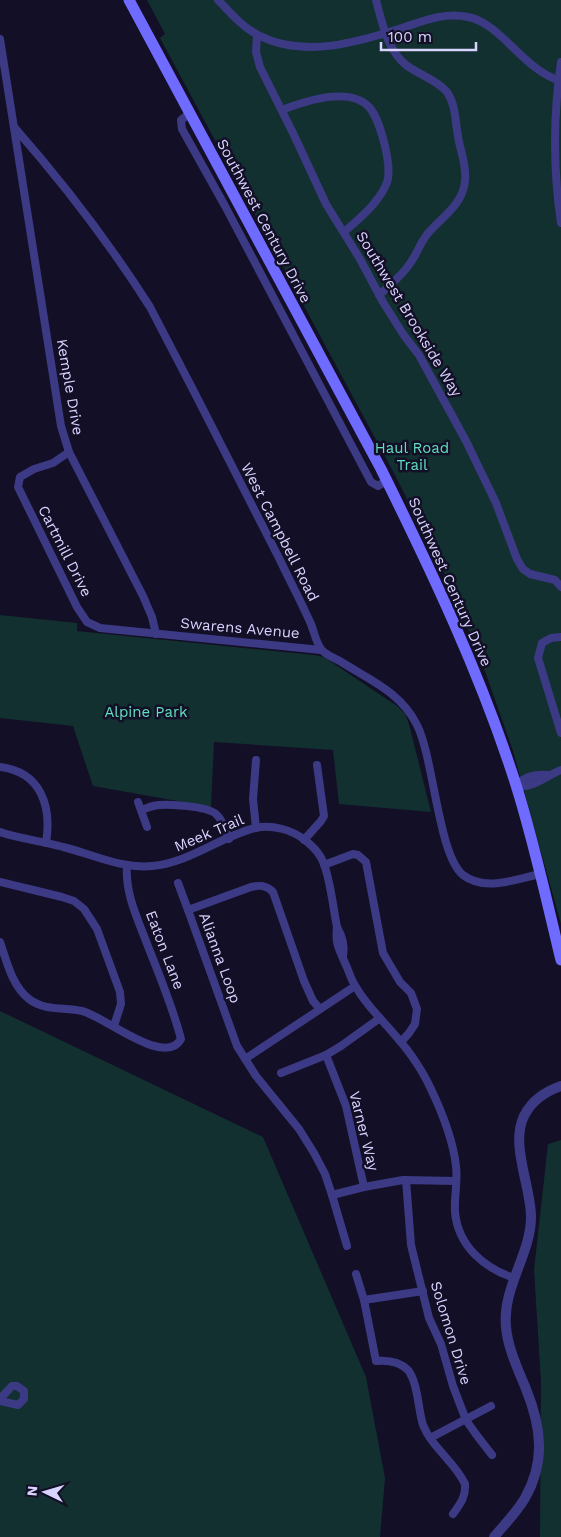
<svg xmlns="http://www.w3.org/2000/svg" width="561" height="1537" font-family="'Work Sans',sans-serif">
  <rect width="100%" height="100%" fill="#130f26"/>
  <!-- green -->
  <g fill="#12302f">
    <polygon points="147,0 561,0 561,924 513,751 481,660 447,579 396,477 160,38 165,34"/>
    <polygon points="0,615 77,623 77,631 314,655 324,657 397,706 405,714 409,724 431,812 339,804 333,750 214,742 211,807 93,786 73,726 0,718"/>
    <polygon points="0,1011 263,1137 366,1377 385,1478 380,1537 0,1537"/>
    <polygon points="561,1140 561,1537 540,1537 541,1382 534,1270 548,1144"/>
  </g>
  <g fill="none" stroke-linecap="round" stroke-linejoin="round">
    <!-- minor -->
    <g stroke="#3d3a85" stroke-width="8">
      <path d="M218 0C230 12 242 27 258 35 304 59 359 42 405 27 426 20 446 12 468 17 501 23 524 71 561 81"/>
      <path d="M376 0C382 22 387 50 406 65 419 75 436 79 447 92 456 105 455 121 458 136 460 151 467 165 465 181 463 203 445 215 431 230 422 238 418 252 411 262 403 275 390 285 379 295"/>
      <polyline points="257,35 256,52 260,67 293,133 326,204 360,259 383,302 403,334 419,355 466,441 496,503 517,559 523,569 530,574 555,580 561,587"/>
      <polyline points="0,39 61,426 69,452 143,596 152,617 156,634"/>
      <path d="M561 62C553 116 553 169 561 223"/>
      <path d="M282 110C305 101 349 86 369 107 377 116 381 131 384 142 387 155 392 175 385 187 376 205 359 219 344 232"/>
      <polyline points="190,113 181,120 182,129 225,206 371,482 378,486 386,481"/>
      <path d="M14 127C64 184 110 244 150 307 194 391 237 475 280 560 290 581 301 602 311 624 314 632 316 642 321 649 325 655 337 659 343 663 372 681 401 693 417 725 434 759 438 854 463 875 485 892 516 879 540 874"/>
      <polyline points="69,452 53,463 34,469 20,477 18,487 77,607 87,622 100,628 321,650"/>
      <polyline points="561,637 551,638 542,643 538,658 561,733"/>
      <path d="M0 767C41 772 52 806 46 843"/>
      <path d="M516 786C533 789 546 776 561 770"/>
      <path d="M516 786C525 776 535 774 548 775"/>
      <polyline points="138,802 147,827"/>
      <path d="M141 810C145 809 149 807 153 806 164 803 207 806 216 814 223 820 226 831 229 839"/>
      <polyline points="256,828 253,799 256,760"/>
      <path d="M0 832C21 839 42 841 63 847 92 854 121 869 152 866 189 863 219 837 255 828 272 824 292 830 305 840 313 847 320 853 324 864 331 884 333 907 337 927 335 944 339 949 345 963 349 971 351 980 356 987 367 1007 385 1022 399 1040 410 1052 423 1072 430 1087 442 1112 453 1139 456 1166 458 1181 454 1197 455 1212 458 1246 484 1268 514 1278"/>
      <polyline points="304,840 321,821 324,816 317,765"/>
      <polyline points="324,865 353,854 358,855 366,862 383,953 400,982 411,993 417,1009 415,1024 409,1033 401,1042"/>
      <polyline points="0,882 62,897 74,901 84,909 97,929 120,992 121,1004 114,1026"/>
      <polyline points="178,883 188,910"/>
      <path d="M337 927C343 937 345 946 343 957"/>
      <path d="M0 942C7 962 12 986 29 999 44 1011 64 1007 82 1011 104 1016 165 1068 181 1039 172 1004 157 970 144 936 135 913 125 890 127 865"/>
      <path d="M320 1009 313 1001 304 981 273 892C266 885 260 885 251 887L188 910 237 1046 256 1076 299 1129 314 1153 325 1174 332 1195 347 1246"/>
      <polyline points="326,1055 346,1106 364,1187"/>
      <polyline points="245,1059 355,986"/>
      <polyline points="281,1073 326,1055 341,1046 380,1018"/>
      <polyline points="406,1180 411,1245 429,1318 441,1344 453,1386 466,1420 475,1433 492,1455"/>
      <polyline points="332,1195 364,1187 403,1180 456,1181"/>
      <path d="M356 1274 364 1300 376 1361C388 1360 399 1361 408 1370 418 1383 418 1409 423 1425 432 1448 455 1462 465 1484 466 1497 460 1504 453 1514"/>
      <polyline points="364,1300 423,1291"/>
      <polyline points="0,1399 12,1386 17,1386 24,1391 24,1399 18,1405 0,1401"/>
      <polyline points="430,1438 491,1406"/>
    </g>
    <!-- tertiary -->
    <path stroke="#3d3a85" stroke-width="10" d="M494 1537C505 1524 517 1512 525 1498 546 1461 541 1426 526 1389 518 1369 508 1349 506 1327 502 1288 531 1254 531 1217 531 1186 510 1145 524 1116 532 1100 545 1092 561 1086"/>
    <!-- secondary -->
    <path stroke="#6f6bff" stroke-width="11" d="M129 0 381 469C432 572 481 675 516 785 534 842 547 902 561 960"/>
  </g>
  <g text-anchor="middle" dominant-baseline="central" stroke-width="5" stroke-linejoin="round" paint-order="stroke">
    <!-- street labels -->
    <g font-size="15" fill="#d9d4ff" stroke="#130f26">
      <text transform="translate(264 221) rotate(62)">Southwest Century Drive</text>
      <text transform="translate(409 314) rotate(59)">Southwest Brookside Way</text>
      <text transform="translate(70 387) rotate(80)">Kemple Drive</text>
      <text transform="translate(280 532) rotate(63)">West Campbell Road</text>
      <text transform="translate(65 551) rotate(63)">Cartmill Drive</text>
      <text transform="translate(450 582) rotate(66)">Southwest Century Drive</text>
      <text transform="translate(240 628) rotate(5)">Swarens Avenue</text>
      <text transform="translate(209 833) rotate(-23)">Meek Trail</text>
      <text transform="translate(165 950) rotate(69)">Eaton Lane</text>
      <text transform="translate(220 958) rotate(70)">Alianna Loop</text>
      <text transform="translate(364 1131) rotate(76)">Varner Way</text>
      <text transform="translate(451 1333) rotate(73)">Solomon Drive</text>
    </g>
    <!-- park labels -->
    <g font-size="15" fill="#5fe0c0" stroke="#130f26">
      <text x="412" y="448">Haul Road<tspan x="412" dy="17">Trail</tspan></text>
      <text x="146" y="712">Alpine Park</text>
    </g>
  </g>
  <!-- north arrow -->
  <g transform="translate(45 1492) rotate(275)" stroke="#130f26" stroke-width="4" paint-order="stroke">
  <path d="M0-4L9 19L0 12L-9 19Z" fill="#d9d4ff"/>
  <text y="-8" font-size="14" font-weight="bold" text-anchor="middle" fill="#d9d4ff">N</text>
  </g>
  <!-- scale -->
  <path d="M381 42v8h95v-8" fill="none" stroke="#d9d4ff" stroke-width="2.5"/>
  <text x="388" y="42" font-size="15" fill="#d9d4ff" stroke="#130f26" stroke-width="4" paint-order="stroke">100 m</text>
</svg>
